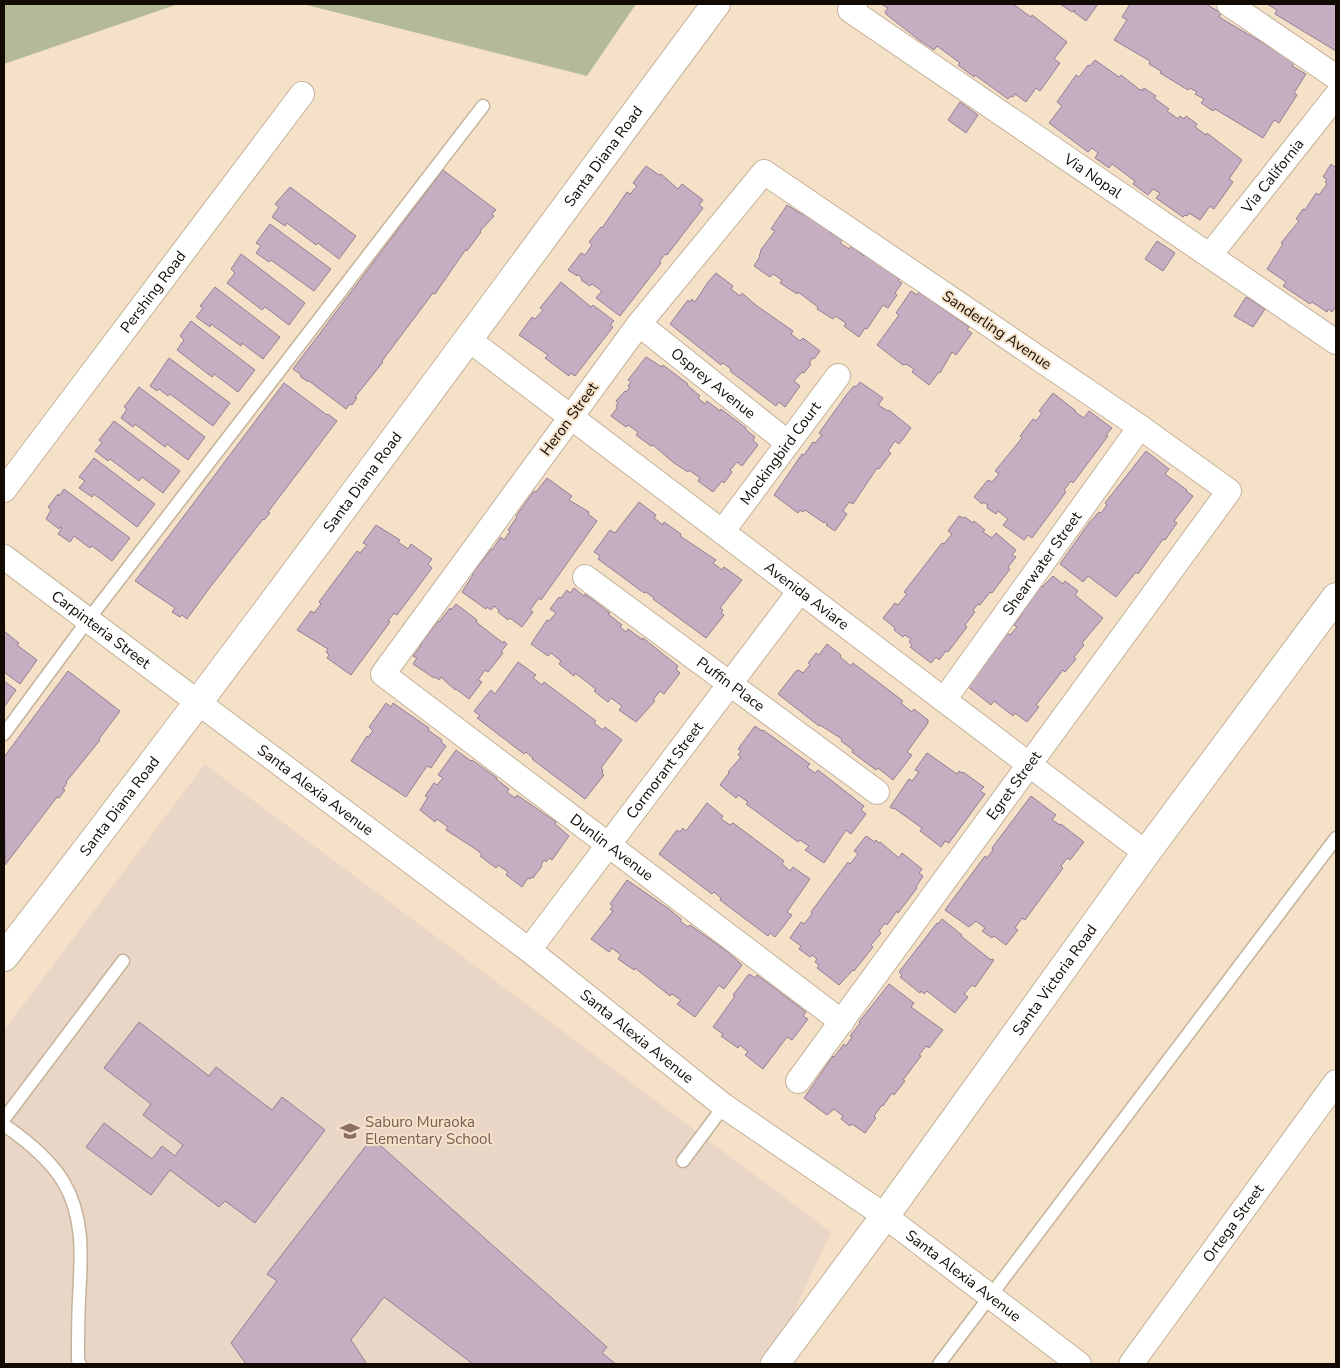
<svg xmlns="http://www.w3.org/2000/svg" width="1340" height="1368" font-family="'Nunito Sans',sans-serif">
  <rect width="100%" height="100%" fill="#f4e1c8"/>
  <!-- education -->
  <polygon fill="#ead6c7" points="205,764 831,1232 770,1364 4,1364 4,1030"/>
  <!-- green -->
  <g fill="#b4ba98">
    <polygon points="4,4 178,4 4,64"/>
    <polygon points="303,4 636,4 587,76"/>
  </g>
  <!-- building -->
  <g fill="#c5adc2" stroke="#957f93">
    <polygon points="881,4 1013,4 1031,17 1032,15 1067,42 1054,59 1060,63 1040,91 1036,88 1026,102 1015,94 1013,97 1011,96 1008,99 975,75 974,77 958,65 960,63 937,46 934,50 919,40 887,15 885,12 888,8"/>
    <polygon points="1060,4 1098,4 1086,21 1074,12 1075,10 1072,12"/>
    <polygon points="1130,4 1206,4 1221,13 1219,17 1295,62 1292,66 1306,74 1294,93 1297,95 1279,123 1274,120 1263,138 1215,109 1213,111 1201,103 1204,99 1195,94 1197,92 1190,88 1188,90 1160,73 1161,71 1149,64 1150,61 1114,40 1127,20 1122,17"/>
    <polygon points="1267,4 1336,4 1336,51 1275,14 1277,10"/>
    <polygon points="1095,60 1119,77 1121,75 1140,90 1141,89 1143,91 1144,88 1156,96 1154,98 1169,109 1167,111 1178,119 1180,116 1184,119 1186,116 1197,124 1195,127 1206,135 1207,133 1242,160 1229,179 1233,182 1214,209 1210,206 1200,220 1189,213 1187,216 1185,215 1183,217 1156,198 1160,193 1153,189 1148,195 1133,184 1135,181 1112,164 1109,168 1095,158 1098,153 1092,148 1088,152 1049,123 1062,106 1057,102 1076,75 1079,77 1088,65 1090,66"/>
    <polygon points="960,102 978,115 966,133 948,120"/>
    <polygon points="1331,164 1335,167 1336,166 1336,306 1332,312 1328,309 1327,312 1312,302 1310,304 1283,286 1286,282 1267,269 1283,244 1281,243 1299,221 1296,219 1303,209 1305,210 1316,193 1319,195 1327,184 1325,182 1327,179 1323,177"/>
    <polygon points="646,166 659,175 661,174 678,189 682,184 703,200 699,205 703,208 667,255 665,254 659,262 661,263 620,316 596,298 602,291 592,284 590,286 581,280 582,278 577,274 577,276 568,270 581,253 585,255 592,245 589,242 601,227 602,228 627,192 630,194 637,186 633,183"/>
    <polygon points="443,170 496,210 492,214 494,216 480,231 481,232 467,251 466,249 435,294 433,293 382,361 383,362 355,397 357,398 352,405 350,404 346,409 309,381 307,381 301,377 300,374 293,369"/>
    <polygon points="290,187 356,236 339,259 318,243 316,245 287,223 285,226 272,217 279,207 275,204"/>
    <polygon points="787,205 803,215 805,213 830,230 829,232 842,240 840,243 849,249 851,246 864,256 866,254 890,271 890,272 899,279 898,281 902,283 895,293 897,295 888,308 883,305 867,329 865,328 859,337 844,326 846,323 835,316 833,319 817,309 818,307 798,292 797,294 780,283 782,280 773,274 770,277 754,266 760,256 759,255 761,252 760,251 775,231 771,229"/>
    <polygon points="270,224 331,269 314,291 271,260 269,262 256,253 261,246 256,243"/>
    <polygon points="1157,241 1175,253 1163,271 1145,259"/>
    <polygon points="241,254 305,303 289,325 265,307 262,310 227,283 235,273 231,269"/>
    <polygon points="716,273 733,286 731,289 740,296 742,293 757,306 793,331 791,334 800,341 803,338 820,351 814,359 812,358 809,363 811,364 804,373 802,372 794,381 800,386 785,407 779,402 776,406 730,371 731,369 723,363 721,365 670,324 688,300 690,302 692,299 695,302 708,282"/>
    <polygon points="561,282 591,307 593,305 614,321 610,325 613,327 575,376 570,373 569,376 545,358 548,355 519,335 532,317 535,319 543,310 540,308"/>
    <polygon points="215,287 280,337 263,359 242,343 241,346 211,324 210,327 196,317 203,308 200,306"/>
    <polygon points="911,291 917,295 919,292 969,327 967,330 972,333 956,355 952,352 940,373 939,372 929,385 912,372 914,369 906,364 903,365 877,345 899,315 896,313"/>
    <polygon points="1246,297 1265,309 1253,327 1234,316"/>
    <polygon points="191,321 255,370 238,392 214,374 212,377 177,350 184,340 180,336"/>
    <polygon points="646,357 662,367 663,365 688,384 687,385 700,396 698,398 705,404 707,401 720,411 721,409 746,428 745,429 755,437 753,440 758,445 742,466 737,462 730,470 732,472 724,483 722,481 713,492 698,481 700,478 689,470 688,472 674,463 653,445 651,446 636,435 638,432 628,425 626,427 611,416 617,408 616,406 618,403 616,401 625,391 626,392 630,387 628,386 631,382 628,380"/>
    <polygon points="169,358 230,403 213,426 170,394 168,396 159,389 157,391 150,386"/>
    <polygon points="860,382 883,398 878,405 888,411 889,410 911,428 899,444 895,441 888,451 891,453 879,469 877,468 853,504 849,502 843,511 847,514 835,531 826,525 828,524 825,522 824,523 805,510 803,512 800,510 798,513 774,495 802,454 804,455 813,442 815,443 822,435 819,433 847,394 854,386 856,387"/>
    <polygon points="284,383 327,415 328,414 337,421 268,512 270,513 264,520 263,519 208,590 187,619 182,615 180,617 172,612 175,608 135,581"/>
    <polygon points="139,387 205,437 188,460 167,444 165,447 135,424 133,427 121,418 127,409 124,407"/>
    <polygon points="1053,393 1076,411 1075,412 1084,418 1089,411 1112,428 1106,435 1108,436 1073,483 1071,481 1064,490 1066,492 1032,538 1028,535 1024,540 1003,525 1008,519 998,511 996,514 987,508 988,505 983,502 982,504 974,497 988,480 992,482 999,474 995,471 1022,438 1020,436 1033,419 1036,421 1042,413 1039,411"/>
    <polygon points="114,421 180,471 163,493 142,477 139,481 110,459 108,461 95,451 102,443 99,440"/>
    <polygon points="1146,451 1169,469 1165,474 1187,490 1186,491 1193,496 1174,521 1177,523 1165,540 1163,539 1138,574 1136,572 1116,597 1088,576 1083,582 1060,564 1089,523 1099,512 1101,513 1107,505 1105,503"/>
    <polygon points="94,458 155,504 137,527 94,494 92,497 79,488 85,481 79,477"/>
    <polygon points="547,478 572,496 569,500 589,512 588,514 597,521 541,600 539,598 530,610 533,612 522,627 510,618 508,620 498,612 499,610 494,606 491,610 487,607 486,609 462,592 473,575 472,574 491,549 492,550 501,537 504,540 510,531 508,530 517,517 516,516 534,491 536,492"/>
    <polygon points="64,489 130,538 112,561 92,546 90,548 74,536 70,542 58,534 62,528 60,527 59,529 46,519 51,510 48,507 58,494 59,496"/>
    <polygon points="639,502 656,515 654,518 663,525 664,522 681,534 680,536 716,560 713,563 722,570 724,567 742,580 720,608 723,610 721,613 724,615 706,638 653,599 654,598 646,592 644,593 598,559 600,556 594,552 610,530 615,533"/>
    <polygon points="959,516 963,518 965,517 973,523 974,521 985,530 983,532 992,538 996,533 1016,550 1012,555 1016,557 1008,567 1010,569 992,593 990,592 980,605 978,604 973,610 975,612 965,625 967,627 948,652 946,651 939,660 936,657 931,663 910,647 912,645 909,642 911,639 905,635 903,637 894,630 895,628 883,618 895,603 898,605 907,594 904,592 942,543 944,544 952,534 948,531"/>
    <polygon points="376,525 400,540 398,542 408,549 411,544 432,559 428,564 432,568 397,615 394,613 388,621 390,622 351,675 327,658 329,655 326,652 328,649 297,630 311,611 314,613 321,604 319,602 357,551 360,553 367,545 363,543"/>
    <polygon points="1053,576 1063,584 1065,581 1078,591 1075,595 1103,618 1082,643 1084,645 1074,657 1076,659 1065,672 1063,670 1036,705 1039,707 1027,722 1015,713 1013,716 994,701 991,705 967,686 1007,633 1010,635 1017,627 1014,625 1023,613 1022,611 1041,586 1042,587"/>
    <polygon points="574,588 584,596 585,594 610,613 608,614 622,625 620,627 626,632 628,629 643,640 643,638 678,666 676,669 680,673 664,694 660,691 653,700 655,701 636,722 619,710 622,706 611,698 608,702 594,691 596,689 575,673 574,676 559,664 561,661 551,653 548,656 531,644 547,620 549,621 556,613 550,609 559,597 561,598 567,590 570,593"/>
    <polygon points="456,604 477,620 476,622 503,643 504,641 507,644 501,652 503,653 488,672 485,670 478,680 482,682 469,699 456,689 455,690 441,677 439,680 435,677 434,678 413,664 417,658 413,656 421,646 420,645 438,621 439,622 450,608 451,610"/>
    <polygon points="4,631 19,643 17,645 37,660 20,684 4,672"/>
    <polygon points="827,644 841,655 840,657 851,666 853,663 903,701 901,703 912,712 914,709 928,720 928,723 907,752 912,755 893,780 878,768 876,770 852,752 853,750 841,741 842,739 820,725 819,726 778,694 796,671 798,670 803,673 810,665 808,663 816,653 819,655"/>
    <polygon points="518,662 536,675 533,678 542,685 544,682 596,721 594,723 603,730 605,727 622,740 601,768 603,770 602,773 604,775 585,799 532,759 533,758 526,752 524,754 477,718 480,716 474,711 491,690 495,694"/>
    <polygon points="68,671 120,711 99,739 100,740 66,782 67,783 63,789 65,790 59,798 57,797 5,865 4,757"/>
    <polygon points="4,681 16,690 4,707"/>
    <polygon points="386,703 391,707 393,703 429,728 428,730 442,740 441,742 446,746 431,768 427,766 406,797 351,761 367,736 368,737 373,731 369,727"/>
    <polygon points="755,726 762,731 763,730 810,764 807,767 815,773 818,770 864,806 861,810 866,814 851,834 846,830 824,863 805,850 809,846 800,840 798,842 746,804 748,802 738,795 736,798 720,785 729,773 728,772 741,757 738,755 741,751 738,749"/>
    <polygon points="456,750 471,761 472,760 497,778 496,779 509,789 507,792 515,798 517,795 556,822 555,824 569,836 552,860 549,858 546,862 544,860 541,865 542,866 533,878 531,877 530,879 528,878 522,887 506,875 508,872 498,865 496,868 480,856 482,854 474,848 446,830 448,827 437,819 435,822 420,810 428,797 425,796 434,783 437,785 443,778 438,775"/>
    <polygon points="927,753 957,774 959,771 962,773 963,772 984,787 980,791 985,794 949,843 945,841 941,847 920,831 922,828 894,808 893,809 890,807 909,779 912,781 919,772 915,770"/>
    <polygon points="1031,796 1056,815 1052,820 1060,825 1061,824 1084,842 1070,860 1067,858 1061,866 1063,868 1041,898 1025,920 1022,918 1015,928 1018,930 1006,945 994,936 992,938 982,931 985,928 976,921 969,927 945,910 985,856 987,858 993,850 992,848"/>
    <polygon points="707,803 723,816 721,819 730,825 733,823 784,861 782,864 790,871 793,867 810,879 787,912 792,915 775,937 770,933 768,936 720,900 721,898 714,892 712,894 659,854 677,830 680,832 683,828 686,831"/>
    <polygon points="866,836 875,842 876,840 879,843 880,842 899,858 902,853 922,869 919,873 923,876 916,887 917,888 898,913 897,911 887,925 885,923 879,931 881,933 871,945 873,947 854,971 853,970 839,985 817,968 819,965 815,962 817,959 812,955 810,957 799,949 801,946 790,938 801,922 804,924 812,914 811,912 848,862 850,864 858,854 854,851"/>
    <polygon points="627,880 669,909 681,919 680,921 688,927 690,925 728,952 742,965 724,989 719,985 695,1017 677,1004 681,1000 672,994 670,996 635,968 634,970 618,959 621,955 612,948 609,952 591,939 613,911 610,909 613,906 610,904"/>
    <polygon points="942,919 962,935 961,936 991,960 992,959 994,960 975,987 972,985 964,994 968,997 955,1013 927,991 924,994 921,991 920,993 900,977 902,975 899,972 937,923 938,924"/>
    <polygon points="749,974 755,978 757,975 806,1012 803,1016 808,1019 792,1040 787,1037 763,1069 745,1055 748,1052 740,1045 738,1048 721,1036 723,1034 713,1027 735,996 733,995"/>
    <polygon points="889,984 914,1003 911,1007 943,1030 929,1048 926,1046 919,1055 921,1056 903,1080 905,1081 894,1095 892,1093 883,1106 882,1105 874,1116 876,1118 865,1133 852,1124 850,1126 841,1119 843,1116 834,1109 827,1115 804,1098 833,1056 834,1057 844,1044 846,1046 852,1037 850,1036 860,1023 859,1022"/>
    <polygon points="139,1022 209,1076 216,1067 272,1110 282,1097 325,1130 255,1223 225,1201 219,1207 170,1170 151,1195 86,1147 104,1123 152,1159 162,1146 175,1156 183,1145 143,1115 151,1104 104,1068"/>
    <polygon points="372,1138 607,1347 602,1353 616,1364 473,1364 384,1297 351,1340 367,1364 246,1364 231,1343 277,1281 267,1274"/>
  </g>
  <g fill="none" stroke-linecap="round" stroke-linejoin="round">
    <defs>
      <g id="lane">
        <polyline points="4,734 88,620 483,106"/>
        <polyline points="4,1119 123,961"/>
        <path d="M4 1125C26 1140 50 1159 64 1183 85 1219 81 1260 79 1299 78 1320 78 1340 78 1360L80 1364"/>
        <polyline points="683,1161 724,1106"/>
        <polyline points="939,1364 1336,838"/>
      </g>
      <g id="street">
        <path id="s1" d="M855 4 850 10 1336 342"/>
        <polyline points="1229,4 1336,77"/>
        <path id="s2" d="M1210 255 1336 96"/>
        <path id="s3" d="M639 324 788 443"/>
        <path id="s4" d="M468 339 1146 853"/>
        <path id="s5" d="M4 490 302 94"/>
        <path id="s6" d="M722 532 838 376"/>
        <path id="s7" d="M4 557 529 950 724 1106 885 1216 1079 1364"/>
        <path id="s8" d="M585 577 877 792"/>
        <path id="s9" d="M944 700 1140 427"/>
        <path id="s10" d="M529 950 800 591"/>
        <path id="s11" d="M798 1081 1229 491 1140 427 764 172 639 324 383 674 842 1022"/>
        <path id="s12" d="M1131 1364 1336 1082"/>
      </g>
      <g id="secondary">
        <path id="s13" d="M4 957C247 643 480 322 716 4"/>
        <path id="s14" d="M775 1364 885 1216 1146 853 1336 597"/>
      </g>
    </defs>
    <!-- lane casing -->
    <use href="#lane" stroke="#c5b29a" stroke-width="15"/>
    <!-- street casing -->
    <use href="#street" stroke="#c5b29a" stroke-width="26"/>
    <!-- secondary casing -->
    <use href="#secondary" stroke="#c5b29a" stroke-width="30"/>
    <!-- lane -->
    <use href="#lane" stroke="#fff" stroke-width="12"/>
    <!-- street -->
    <use href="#street" stroke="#fff" stroke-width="24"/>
    <!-- secondary -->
    <use href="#secondary" stroke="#fff" stroke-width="28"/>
  </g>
  <!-- icons -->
  <defs>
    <symbol id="school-bare" viewBox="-9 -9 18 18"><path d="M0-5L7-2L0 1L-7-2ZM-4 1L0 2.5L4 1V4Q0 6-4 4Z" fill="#8d6e63" stroke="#f4e1c8" stroke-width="2.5" paint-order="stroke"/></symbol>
  </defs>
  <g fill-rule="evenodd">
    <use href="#school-bare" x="336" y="1117" width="28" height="28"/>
  </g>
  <g text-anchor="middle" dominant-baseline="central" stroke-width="4" stroke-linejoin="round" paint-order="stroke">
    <!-- street labels -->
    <g font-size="15" fill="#110b04" stroke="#f4e1c8">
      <text stroke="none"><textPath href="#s13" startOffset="1000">Santa Diana Road</textPath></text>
      <text stroke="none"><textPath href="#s2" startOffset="101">Via California</textPath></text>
      <text stroke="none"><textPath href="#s1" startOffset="302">Via Nopal</textPath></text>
      <text stroke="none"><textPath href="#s5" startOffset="248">Pershing Road</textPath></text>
      <text transform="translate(997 330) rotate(34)">Sanderling Avenue</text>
      <text stroke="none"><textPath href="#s3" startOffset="95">Osprey Avenue</textPath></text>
      <text transform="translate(569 419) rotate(-54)">Heron Street</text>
      <text stroke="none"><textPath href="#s6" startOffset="98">Mockingbird Court</textPath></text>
      <text stroke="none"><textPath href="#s13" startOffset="595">Santa Diana Road</textPath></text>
      <text stroke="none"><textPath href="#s9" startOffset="168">Shearwater Street</textPath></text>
      <text stroke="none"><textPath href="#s4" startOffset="425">Avenida Aviare</textPath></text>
      <text stroke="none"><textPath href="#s7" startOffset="121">Carpinteria Street</textPath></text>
      <text stroke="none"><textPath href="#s8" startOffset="181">Puffin Place</textPath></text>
      <text stroke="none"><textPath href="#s10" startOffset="225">Cormorant Street</textPath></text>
      <text stroke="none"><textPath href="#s11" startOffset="366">Egret Street</textPath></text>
      <text stroke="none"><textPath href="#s7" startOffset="389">Santa Alexia Avenue</textPath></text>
      <text stroke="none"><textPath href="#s13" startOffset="190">Santa Diana Road</textPath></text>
      <text stroke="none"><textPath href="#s11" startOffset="2212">Dunlin Avenue</textPath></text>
      <text stroke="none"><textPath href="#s14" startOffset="475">Santa Victoria Road</textPath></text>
      <text stroke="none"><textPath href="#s7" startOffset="794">Santa Alexia Avenue</textPath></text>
      <text stroke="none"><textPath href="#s12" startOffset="174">Ortega Street</textPath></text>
      <text stroke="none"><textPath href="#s7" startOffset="1199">Santa Alexia Avenue</textPath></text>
    </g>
    <!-- education labels -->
    <g font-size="15" fill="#785e54" stroke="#f4e1c8" text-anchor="start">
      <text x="365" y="1122">Saburo Muraoka<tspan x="365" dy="17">Elementary School</tspan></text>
    </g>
  </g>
  <!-- border -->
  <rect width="1340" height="1368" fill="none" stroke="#110b04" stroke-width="10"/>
</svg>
